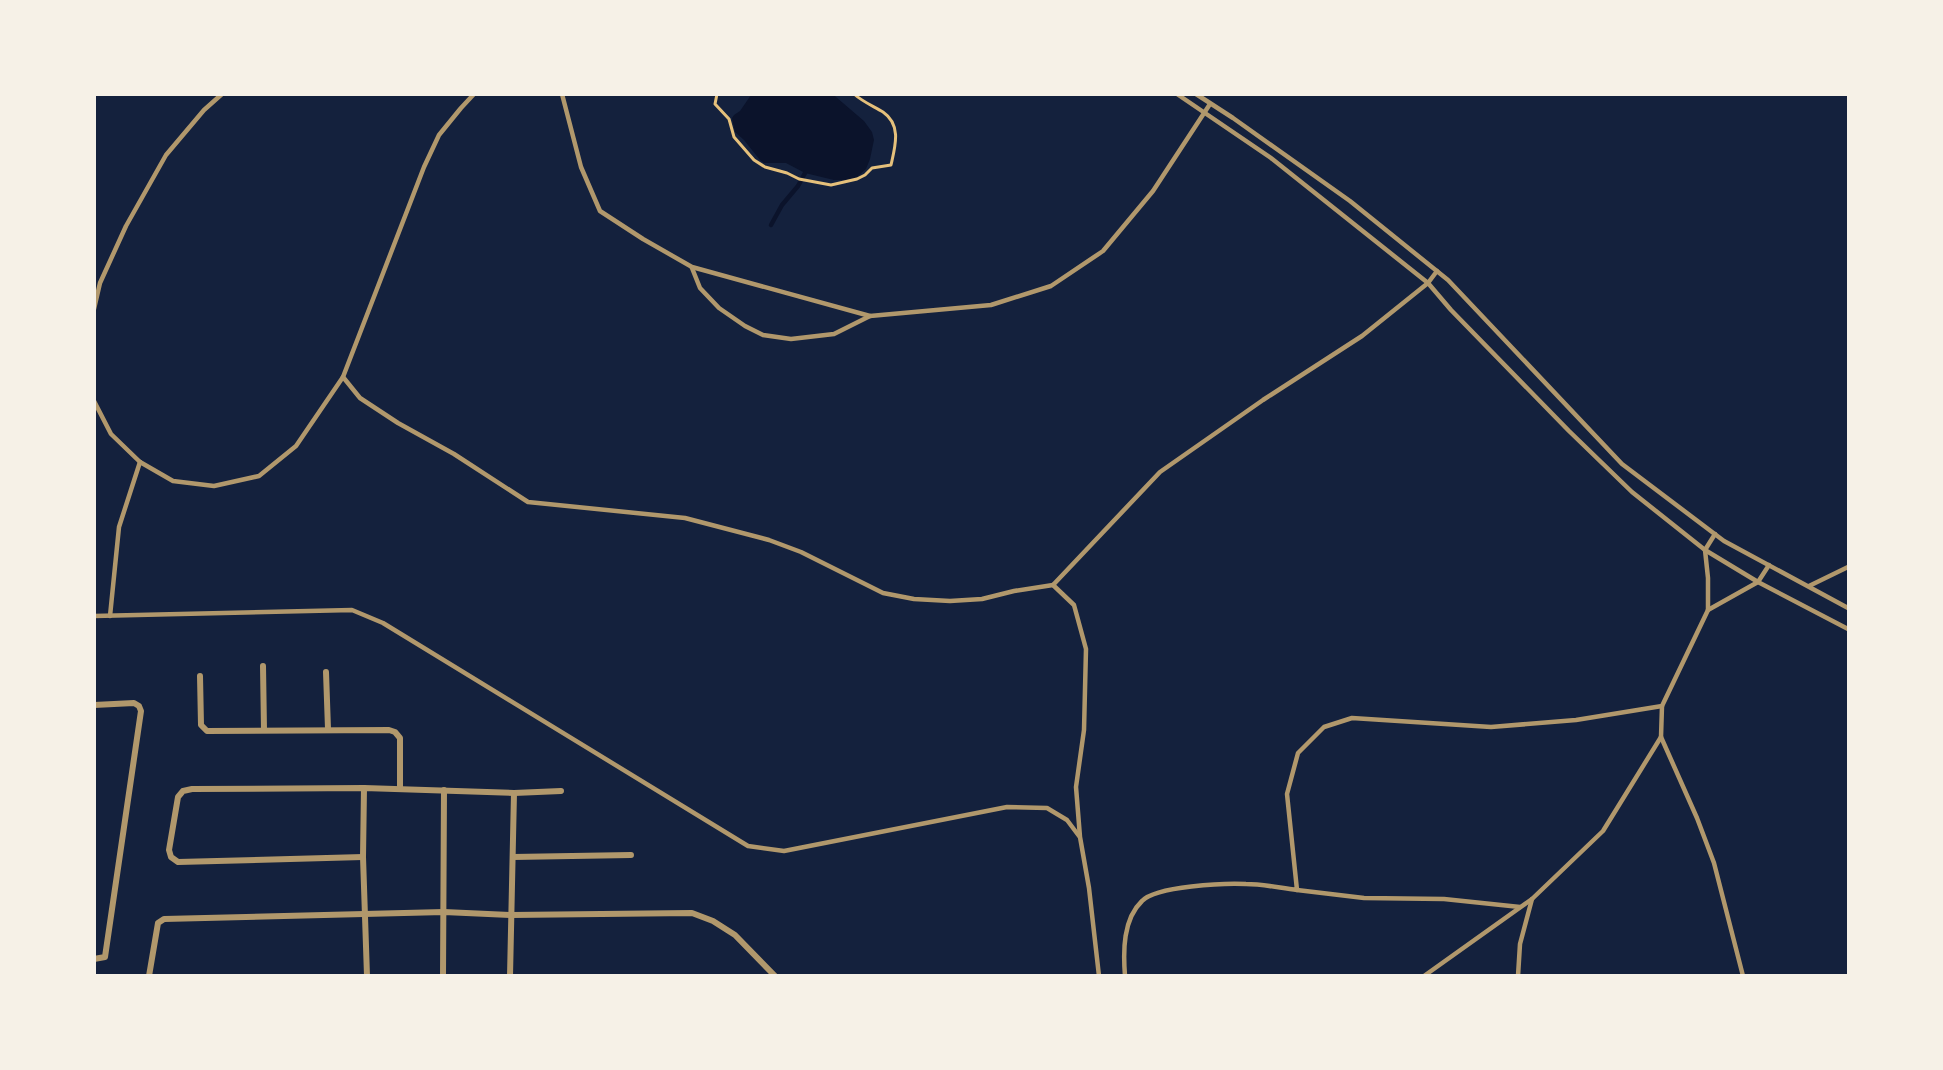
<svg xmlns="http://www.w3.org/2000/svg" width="1943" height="1070" font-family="'Sofia Sans Condensed',sans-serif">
  <rect width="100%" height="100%" fill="#14213d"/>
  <!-- water -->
  <polygon fill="#0b132b" points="751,95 833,94 836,97 864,121 872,132 874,140 870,159 866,169 857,177 846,180 834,180 805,173 786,163 764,163 760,160 744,140 735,132 732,118 734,115 740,111"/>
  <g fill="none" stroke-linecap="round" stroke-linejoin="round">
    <!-- stream -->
    <polyline stroke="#0b132b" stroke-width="4.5" points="771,225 782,205 798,186 805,173"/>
    <!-- path -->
    <path stroke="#e5c07b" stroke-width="3" d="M717 94 715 104 729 119 734 137 754 160 765 167 787 173 799 179 831 185 857 179 865 175 872 168 891 165C895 147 902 125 883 112 873 106 863 102 854 94"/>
    <!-- service -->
    <g stroke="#b1986c" stroke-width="4.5">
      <polyline points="562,94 581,167 600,211 643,239 692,267 870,316 991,305 1051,286 1103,251 1153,191 1210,104"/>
      <polyline points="1177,94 1271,158 1428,283 1451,310 1569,431 1632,492 1705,550 1758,582 1848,629"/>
      <polyline points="1196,94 1233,118 1350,201 1448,280 1622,464 1724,541 1848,608"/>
      <polyline points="692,268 700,288 719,308 745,326 763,335 791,339 834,334 870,316"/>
      <polyline points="94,309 100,283 126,226 166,155 204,110 222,94"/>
      <polyline points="343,377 360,398 398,423 454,454 528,502 685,518 769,540 801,552 883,593 914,599 950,601 982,599 1014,591 1053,585 1074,605 1086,649 1084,730 1076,787 1080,837 1089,888 1099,976"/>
      <polyline points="94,401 111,434 140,462 173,481 214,486 259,476 296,446 343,377 424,167 439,135 461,108 474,94"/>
      <polyline points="1053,585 1160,472 1263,400 1362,336 1428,283 1437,271"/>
      <polyline points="1809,586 1848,567"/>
      <polyline points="1708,610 1758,582 1769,565"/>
      <polyline points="94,616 352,610 383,623 748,846 784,851 1007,807 1047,808 1067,820 1079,836"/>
      <polyline points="110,616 119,527 140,462"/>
      <polyline points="1661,737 1697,818 1714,863 1743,976"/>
      <polyline points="1297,890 1364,898 1444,899 1520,907"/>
      <path d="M1125 976C1123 951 1123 919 1142 901 1156 886 1225 883 1246 884 1263 884 1280 888 1297 890L1287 794 1298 753 1324 727 1352 718 1491 727 1576 720 1662 706 1708 610V578L1705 550 1715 534"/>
      <polyline points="1424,976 1532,899 1603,831 1661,737 1662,706"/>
      <polyline points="1518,976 1520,944 1532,899"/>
    </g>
    <!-- minor -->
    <g stroke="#b1986c" stroke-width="6">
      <polyline points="263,666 264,730"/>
      <polyline points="326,672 328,729"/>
      <polyline points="200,676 201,725 207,731 389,730 395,732 400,738 400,788"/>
      <polyline points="94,705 134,703 139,706 141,711 105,957 94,959"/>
      <polyline points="364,788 363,857 367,976"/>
      <polyline points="363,857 178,862 171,857 169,850 178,797 183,791 192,789 364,788 514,793 561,791"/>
      <polyline points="513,857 631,855"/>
      <polyline points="149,976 158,923 164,919 444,912 511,915 692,913 713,921 735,935 775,976"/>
      <polyline points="443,976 444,790"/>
      <polyline points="510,976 514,793"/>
    </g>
  </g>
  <!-- border -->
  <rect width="1943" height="1070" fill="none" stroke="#f6f1e7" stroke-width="192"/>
</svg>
